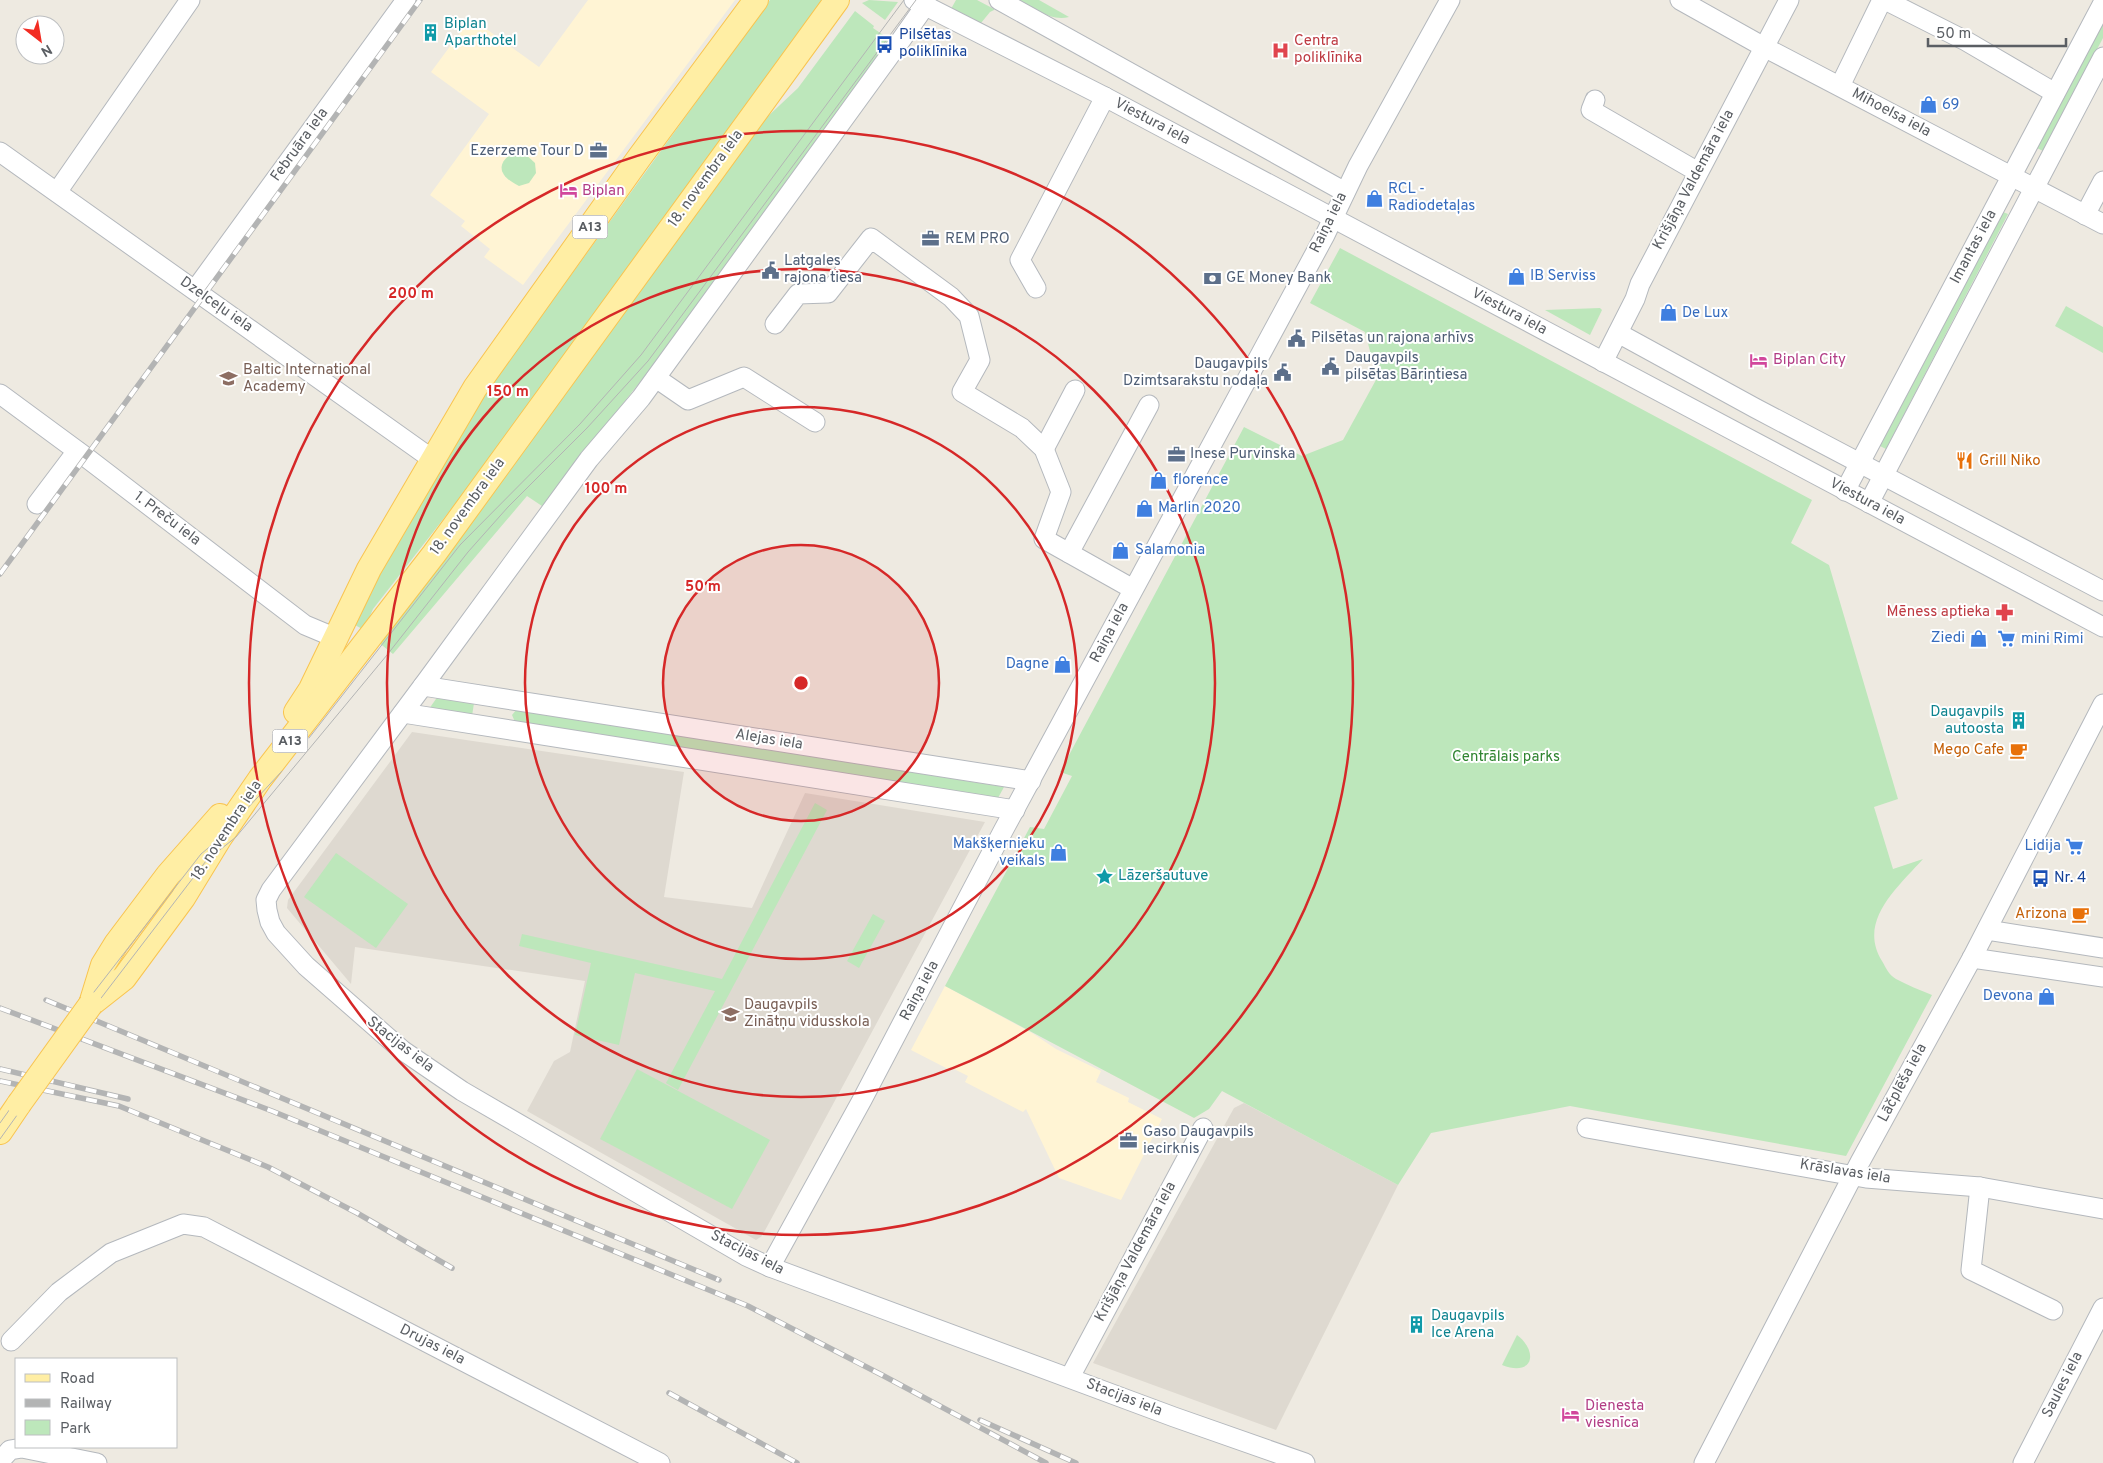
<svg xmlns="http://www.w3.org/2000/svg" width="2103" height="1463" font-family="Overpass,sans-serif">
  <rect width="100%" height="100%" fill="#eeeae1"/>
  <!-- commercial -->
  <g fill="#fff4d4">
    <polygon points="588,0 735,0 523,285 484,257 490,249 461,226 465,221 430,195 489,114 431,72 471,18 539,67"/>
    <polygon points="945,986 1032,1033 1056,1049 1101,1071 1096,1082 1129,1098 1128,1102 1162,1119 1121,1200 1059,1178 1026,1109 1023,1112 965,1082 968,1076 950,1067 948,1069 911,1050"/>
  </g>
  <!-- education -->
  <g fill="#ded9d0">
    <polygon points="412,732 684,772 664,897 752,908 805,793 985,822 762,1236 756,1240 527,1111 554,1061 570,1052 585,981 355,947 351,984 287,908 288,900"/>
    <polygon points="1244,1103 1398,1185 1276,1430 1093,1363 1234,1108"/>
  </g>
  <!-- green -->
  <g fill="#bde7bb">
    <polygon points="770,0 824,0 455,504 373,609 364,630 355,625 383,567 404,534 455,440 480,401"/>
    <polygon points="869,0 898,2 885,20 862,3"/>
    <polygon points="956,0 977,0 994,9 994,10 990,12 981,23 951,9"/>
    <path d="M1019 0H1039L1069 17C1051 22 1035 8 1019 0Z"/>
    <polygon points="855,11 874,26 873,28 892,41 651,368 542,506 527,496 393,654 378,642 764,120 798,88"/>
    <polygon points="2103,23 2103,38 2043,151 2037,148"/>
    <path d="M514 152H523L535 163 536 173 529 183 519 186C500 177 494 164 514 152Z"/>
    <polygon points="2003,212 2008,214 1886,449 1880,446"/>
    <path d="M1340 248 1812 500 1791 543 1829 565 1898 799 1874 807 1893 869 1923 859C1898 887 1857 921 1882 961 1886 968 1889 975 1896 979 1907 985 1920 990 1932 995L1846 1156 1570 1106 1431 1133 1398 1185 1222 1091 1209 1109 1194 1118 945 986 1030 827 1044 829 1072 776 1060 772 1244 427 1302 456 1343 440 1377 378 1365 332 1310 303Z"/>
    <polygon points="2066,306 2103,327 2103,353 2055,326"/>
    <polygon points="1600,308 1602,310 1590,335 1545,310"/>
    <polygon points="438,696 474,703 472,716 429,709"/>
    <polygon points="517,709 1004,787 998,798 515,722 512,715"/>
    <polygon points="815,803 827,810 678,1090 666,1083 715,991 635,973 619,1045 575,1035 591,963 519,946 522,934 722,979"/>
    <polygon points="336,853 408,904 376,948 304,897"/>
    <polygon points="873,914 885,921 859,968 847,961"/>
    <polygon points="637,1069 770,1140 732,1209 600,1139"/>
    <path d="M1517 1335C1539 1352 1533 1377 1502 1365Z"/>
  </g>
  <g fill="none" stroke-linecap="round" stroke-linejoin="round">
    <defs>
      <g id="minor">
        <polyline points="914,0 1105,97 2103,627"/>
        <polyline points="926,0 925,6 901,40 641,398 589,459 428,679 271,890 266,900 267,910 270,922 276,933 306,966 402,1050 462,1091 746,1256 770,1267 1174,1417 1305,1463"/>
        <polyline points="999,0 1345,192"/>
        <polyline points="1680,0 1764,47 2103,224"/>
        <polyline points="1885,0 1966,41 2055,93"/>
        <polyline points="1840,86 1882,0"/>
        <polyline points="1595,100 1591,110 1698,172"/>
        <polyline points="0,152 432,459"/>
        <polyline points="57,192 190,0"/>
        <polyline points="2085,215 2103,181"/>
        <polyline points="1036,288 1020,260 1105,97"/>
        <polyline points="195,290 406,0"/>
        <polyline points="775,324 798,294 828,293 871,238 951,297 969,316 980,360 962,392 1022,428 1044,449 1061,492 1044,539 1133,589"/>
        <polyline points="1618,333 1755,408 2103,591"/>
        <polyline points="1603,362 1635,299 1640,284 1789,0"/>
        <polyline points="656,378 688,400 744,377 815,422"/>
        <polyline points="0,394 87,458 305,625 336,638"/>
        <polyline points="1044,449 1075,390"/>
        <polyline points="1845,491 2103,3"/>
        <polyline points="1869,503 2103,57"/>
        <polyline points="37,504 77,451"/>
        <polyline points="1069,553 1149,405"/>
        <polyline points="423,686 1031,781"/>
        <polyline points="403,713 1015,810"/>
        <polyline points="1987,930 2103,948"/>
        <polyline points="1972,958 2103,977"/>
        <polyline points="1587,1128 1866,1178 1980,1187 2103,1209"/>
        <polyline points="1980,1187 1971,1270 2053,1310"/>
        <polyline points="770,1267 862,1100 1003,831 1325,235 1358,166 1450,0"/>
        <polyline points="11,1341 59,1292 111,1253 183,1224 204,1227 660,1463"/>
        <polyline points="1070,1377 1203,1128"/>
        <polyline points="0,1461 10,1450 22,1448 97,1463"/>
        <polyline points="1704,1463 1860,1162 1972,958 2103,704"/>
        <polyline points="2023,1463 2103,1308"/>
      </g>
      <g id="major">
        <polyline points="296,712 311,689 369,569 475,388 639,158 756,0"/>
        <polyline points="91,1004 124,978 183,898 219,839 260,779 434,554 837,0"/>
        <polyline points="91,1004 103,965 116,944 168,875 220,816"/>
        <polyline points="0,1132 19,1104"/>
      </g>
    </defs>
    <!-- minor casing -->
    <use href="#minor" stroke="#b4b8bd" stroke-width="21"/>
    <!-- major casing -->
    <use href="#major" stroke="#f9c44f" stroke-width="26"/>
    <!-- minor -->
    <use href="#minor" stroke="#fff" stroke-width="19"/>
    <!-- major -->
    <use href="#major" stroke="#ffeea4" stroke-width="24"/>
    <!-- tram -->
    <g stroke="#b3b4b4" stroke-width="1">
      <polyline points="309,738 460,545 580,424 641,355 904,0"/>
      <polyline points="0,1123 87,1001 201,854 219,839 282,771"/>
      <polyline points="0,1139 95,1006 206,861 236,837 387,655 468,552 508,507 587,428 648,361 916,0"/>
    </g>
    <defs>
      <g id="rail">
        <polyline points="0,574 420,0"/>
        <polyline points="46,1000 719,1280"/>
        <polyline points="0,1008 272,1111 748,1306 882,1375 1046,1463"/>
        <polyline points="0,1069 128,1099"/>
        <polyline points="0,1081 119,1106 268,1167 357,1213 452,1268"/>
        <polyline points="669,1393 797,1463"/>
        <polyline points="980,1420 1076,1463"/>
      </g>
    </defs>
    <!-- rail casing -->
    <use href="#rail" stroke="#b3b4b4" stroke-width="5.5"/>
    <!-- rail -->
    <use href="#rail" stroke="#fff" stroke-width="4" stroke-dasharray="11" stroke-linecap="butt"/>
    <defs>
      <polyline id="major-bridge" points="19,1104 91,1004"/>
    </defs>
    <!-- major-bridge casing -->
    <use href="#major-bridge" stroke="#f9c44f" stroke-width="26" stroke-linecap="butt"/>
    <!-- major-bridge -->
    <use href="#major-bridge" stroke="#ffeea4" stroke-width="24"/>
  </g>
  <!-- distance rings -->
  <circle cx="801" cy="683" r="138" fill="#d62828" fill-opacity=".12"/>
  <g fill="none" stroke="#d62828" stroke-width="2.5">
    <circle cx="801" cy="683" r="138"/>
    <circle cx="801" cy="683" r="276"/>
    <circle cx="801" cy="683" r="414"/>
    <circle cx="801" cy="683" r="552"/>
  </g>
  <!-- icons -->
  <defs>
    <symbol id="building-bare" viewBox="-9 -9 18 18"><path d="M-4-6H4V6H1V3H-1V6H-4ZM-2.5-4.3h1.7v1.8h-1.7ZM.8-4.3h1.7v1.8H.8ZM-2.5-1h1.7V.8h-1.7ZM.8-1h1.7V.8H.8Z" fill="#0f9aa8" stroke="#fff" stroke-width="2.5" paint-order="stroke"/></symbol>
    <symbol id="bus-bare" viewBox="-9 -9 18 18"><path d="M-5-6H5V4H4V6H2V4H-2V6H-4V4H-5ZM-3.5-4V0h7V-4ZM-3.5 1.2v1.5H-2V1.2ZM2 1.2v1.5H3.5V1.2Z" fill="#1a4fb4" stroke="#fff" stroke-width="2.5" paint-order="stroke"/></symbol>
    <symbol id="hospital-bare" viewBox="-9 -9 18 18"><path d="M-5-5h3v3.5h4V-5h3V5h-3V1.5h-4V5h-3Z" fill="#e0444e" stroke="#fff" stroke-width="2.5" paint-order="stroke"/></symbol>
    <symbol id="shop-bare" viewBox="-9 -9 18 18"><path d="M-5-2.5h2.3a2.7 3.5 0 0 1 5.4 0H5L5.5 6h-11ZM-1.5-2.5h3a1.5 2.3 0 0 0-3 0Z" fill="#3f7fe0" stroke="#fff" stroke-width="2.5" paint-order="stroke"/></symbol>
    <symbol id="office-bare" viewBox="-9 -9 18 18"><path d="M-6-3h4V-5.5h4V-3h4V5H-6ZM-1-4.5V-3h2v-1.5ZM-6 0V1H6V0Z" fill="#5c6f8a" stroke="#fff" stroke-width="2.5" paint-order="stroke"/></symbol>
    <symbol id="hotel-bare" viewBox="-9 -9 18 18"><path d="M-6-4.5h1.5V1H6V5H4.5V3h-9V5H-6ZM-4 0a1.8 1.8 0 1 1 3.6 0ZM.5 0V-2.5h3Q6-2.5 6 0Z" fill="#d1479c" stroke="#fff" stroke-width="2.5" paint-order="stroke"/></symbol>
    <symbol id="civic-bare" viewBox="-9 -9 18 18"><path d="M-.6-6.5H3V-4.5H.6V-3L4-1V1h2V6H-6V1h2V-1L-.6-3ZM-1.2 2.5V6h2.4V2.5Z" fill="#5c6f8a" stroke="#fff" stroke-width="2.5" paint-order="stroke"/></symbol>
    <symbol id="bank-bare" viewBox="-9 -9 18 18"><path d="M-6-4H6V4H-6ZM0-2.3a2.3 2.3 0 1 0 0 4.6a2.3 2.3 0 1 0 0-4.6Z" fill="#5c6f8a" stroke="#fff" stroke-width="2.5" paint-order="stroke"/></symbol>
    <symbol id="university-bare" viewBox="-9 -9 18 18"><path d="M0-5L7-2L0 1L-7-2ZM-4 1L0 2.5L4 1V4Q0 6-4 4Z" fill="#8d6e63" stroke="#fff" stroke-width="2.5" paint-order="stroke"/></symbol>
    <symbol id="restaurant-bare" viewBox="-9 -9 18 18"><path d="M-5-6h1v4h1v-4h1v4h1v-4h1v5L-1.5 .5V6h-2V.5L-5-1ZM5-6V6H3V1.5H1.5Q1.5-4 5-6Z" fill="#e8710a" stroke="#fff" stroke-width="2.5" paint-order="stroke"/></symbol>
    <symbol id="pharmacy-bare" viewBox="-9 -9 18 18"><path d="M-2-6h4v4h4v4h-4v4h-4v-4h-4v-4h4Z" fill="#e0444e" stroke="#fff" stroke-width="2.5" paint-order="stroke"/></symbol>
    <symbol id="supermarket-bare" viewBox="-9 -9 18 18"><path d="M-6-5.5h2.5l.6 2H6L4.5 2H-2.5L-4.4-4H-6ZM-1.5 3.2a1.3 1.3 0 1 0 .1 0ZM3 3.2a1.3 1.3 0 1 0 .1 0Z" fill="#3f7fe0" stroke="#fff" stroke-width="2.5" paint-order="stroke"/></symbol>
    <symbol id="cafe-bare" viewBox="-9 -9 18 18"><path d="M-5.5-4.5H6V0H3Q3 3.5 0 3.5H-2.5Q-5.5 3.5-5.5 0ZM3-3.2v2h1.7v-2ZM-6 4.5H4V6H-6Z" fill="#e8710a" stroke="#fff" stroke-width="2.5" paint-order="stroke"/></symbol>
    <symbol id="sight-bare" viewBox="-9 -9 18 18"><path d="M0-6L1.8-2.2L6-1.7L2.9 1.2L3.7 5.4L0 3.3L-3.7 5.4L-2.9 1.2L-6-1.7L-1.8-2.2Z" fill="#0f9aa8" stroke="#fff" stroke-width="2.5" paint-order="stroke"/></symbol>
    <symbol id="school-bare" viewBox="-9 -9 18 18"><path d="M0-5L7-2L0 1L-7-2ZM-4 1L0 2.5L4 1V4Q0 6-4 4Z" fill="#8d6e63" stroke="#fff" stroke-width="2.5" paint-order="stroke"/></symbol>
  </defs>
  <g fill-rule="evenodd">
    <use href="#building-bare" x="418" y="20" width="25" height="25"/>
    <use href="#bus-bare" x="872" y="32" width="25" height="25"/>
    <use href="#hospital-bare" x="1268" y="38" width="25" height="25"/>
    <use href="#shop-bare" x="1916" y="92" width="25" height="25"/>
    <use href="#office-bare" x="586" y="138" width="25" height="25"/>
    <use href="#hotel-bare" x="556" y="178" width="25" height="25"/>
    <use href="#shop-bare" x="1362" y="186" width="25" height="25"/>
    <use href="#office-bare" x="918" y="226" width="25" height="25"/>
    <use href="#civic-bare" x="758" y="258" width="25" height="25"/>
    <use href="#shop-bare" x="1504" y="264" width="25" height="25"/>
    <use href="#bank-bare" x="1200" y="266" width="25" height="25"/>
    <use href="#shop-bare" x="1656" y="300" width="25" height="25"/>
    <use href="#civic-bare" x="1284" y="326" width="25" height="25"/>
    <use href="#hotel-bare" x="1746" y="348" width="25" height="25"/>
    <use href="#civic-bare" x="1318" y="354" width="25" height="25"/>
    <use href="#civic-bare" x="1270" y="360" width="25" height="25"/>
    <use href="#university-bare" x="216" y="366" width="25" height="25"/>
    <use href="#office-bare" x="1164" y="442" width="25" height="25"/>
    <use href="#restaurant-bare" x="1952" y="448" width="25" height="25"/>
    <use href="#shop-bare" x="1146" y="468" width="25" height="25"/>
    <use href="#shop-bare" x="1132" y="496" width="25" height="25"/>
    <use href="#shop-bare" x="1108" y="538" width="25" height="25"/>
    <use href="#pharmacy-bare" x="1992" y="600" width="25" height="25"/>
    <use href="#shop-bare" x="1966" y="626" width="25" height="25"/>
    <use href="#supermarket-bare" x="1994" y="626" width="25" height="25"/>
    <use href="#shop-bare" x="1050" y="652" width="25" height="25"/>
    <use href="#building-bare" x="2006" y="708" width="25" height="25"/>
    <use href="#cafe-bare" x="2006" y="738" width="25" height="25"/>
    <use href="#supermarket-bare" x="2062" y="834" width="25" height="25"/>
    <use href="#shop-bare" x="1046" y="840" width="25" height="25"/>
    <use href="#sight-bare" x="1092" y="864" width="25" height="25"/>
    <use href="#bus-bare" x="2028" y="866" width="25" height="25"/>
    <use href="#cafe-bare" x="2068" y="902" width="25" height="25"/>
    <use href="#shop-bare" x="2034" y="984" width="25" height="25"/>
    <use href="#school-bare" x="718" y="1002" width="25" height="25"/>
    <use href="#office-bare" x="1116" y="1128" width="25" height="25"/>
    <use href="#building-bare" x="1404" y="1312" width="25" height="25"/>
    <use href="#hotel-bare" x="1558" y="1402" width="25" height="25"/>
  </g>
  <g text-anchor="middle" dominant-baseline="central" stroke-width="4" stroke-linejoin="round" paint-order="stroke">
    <!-- shield labels -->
    <g fill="#fff" stroke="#8c8e92" stroke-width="1">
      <rect x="572.5" y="215.5" width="35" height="23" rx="4"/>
      <rect x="272.5" y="729.5" width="35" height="23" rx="4"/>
    </g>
    <g font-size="14" font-weight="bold" fill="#5a5e63">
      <text x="590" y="227">A13</text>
      <text x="290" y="741">A13</text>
    </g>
    <!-- culture labels -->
    <g font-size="15" fill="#0d838f" stroke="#fff" text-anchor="start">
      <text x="444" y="24">Biplan<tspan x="444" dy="17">Aparthotel</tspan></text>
      <text x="2004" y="712" text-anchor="end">Daugavpils<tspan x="2004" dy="17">autoosta</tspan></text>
      <text x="1118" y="876">Lāzeršautuve</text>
      <text x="1431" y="1316">Daugavpils<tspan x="1431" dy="17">Ice Arena</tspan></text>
    </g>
    <!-- transit labels -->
    <g font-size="15" fill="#164399" stroke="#fff" text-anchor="start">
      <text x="899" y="35">Pilsētas<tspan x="899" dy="17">poliklīnika</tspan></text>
      <text x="2054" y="878">Nr. 4</text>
    </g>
    <!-- health labels -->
    <g font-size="15" fill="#be3a42" stroke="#fff" text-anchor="start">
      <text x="1294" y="41">Centra<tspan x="1294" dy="17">poliklīnika</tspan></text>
      <text x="1990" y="612" text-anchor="end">Mēness aptieka</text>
    </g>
    <!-- shop labels -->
    <g font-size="15" fill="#366cbe" stroke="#fff" text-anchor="start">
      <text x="1942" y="105">69</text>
      <text x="1388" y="189">RCL -<tspan x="1388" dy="17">Radiodetaļas</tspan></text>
      <text x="1530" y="276">IB Serviss</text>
      <text x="1682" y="313">De Lux</text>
      <text x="1173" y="480">florence</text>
      <text x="1158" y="508">Marlin 2020</text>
      <text x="1135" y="550">Salamonia</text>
      <text x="1965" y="638" text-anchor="end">Ziedi</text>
      <text x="2021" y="639">mini Rimi</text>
      <text x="1049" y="664" text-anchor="end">Dagne</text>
      <text x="1045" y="844" text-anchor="end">Makšķernieku<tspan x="1045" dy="17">veikals</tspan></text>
      <text x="2061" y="846" text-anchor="end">Lidija</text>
      <text x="2033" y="996" text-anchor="end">Devona</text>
    </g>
    <!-- street labels -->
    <g font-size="15" fill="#5a5e63" stroke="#fff">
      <text transform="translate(1891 113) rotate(28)">Mihoelsa iela</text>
      <text transform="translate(1152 122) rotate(28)">Viestura iela</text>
      <text transform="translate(300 145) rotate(-54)">Februāra iela</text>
      <text transform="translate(706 179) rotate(-54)">18. novembra iela</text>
      <text transform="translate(1694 180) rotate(-62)">Krišjāņa Valdemāra iela</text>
      <text transform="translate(1329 223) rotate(-64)">Raiņa iela</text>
      <text transform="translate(1974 247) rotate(-62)">Imantas iela</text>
      <text transform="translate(216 305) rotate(35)">Dzelceļu iela</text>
      <text transform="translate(1509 312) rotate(28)">Viestura iela</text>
      <text transform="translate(1867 502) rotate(28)">Viestura iela</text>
      <text transform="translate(468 507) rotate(-54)">18. novembra iela</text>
      <text transform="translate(167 519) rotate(37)">1. Preču iela</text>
      <text transform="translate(1110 633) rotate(-62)">Raiņa iela</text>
      <text transform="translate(769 740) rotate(9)">Alejas iela</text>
      <text transform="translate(227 831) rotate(-57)">18. novembra iela</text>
      <text transform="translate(920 991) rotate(-62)">Raiņa iela</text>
      <text transform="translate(400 1045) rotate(38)">Stacijas iela</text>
      <text transform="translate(1903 1083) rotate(-62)">Lāčplēša iela</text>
      <text transform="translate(1845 1172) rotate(9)">Krāslavas iela</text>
      <text transform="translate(1136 1252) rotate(-62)">Krišjāņa Valdemāra iela</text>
      <text transform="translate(747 1253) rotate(27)">Stacijas iela</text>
      <text transform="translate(432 1345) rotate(27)">Drujas iela</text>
      <text transform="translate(2063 1385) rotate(-63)">Saules iela</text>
      <text transform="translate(1124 1398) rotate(21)">Stacijas iela</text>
    </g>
    <!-- service labels -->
    <g font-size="15" fill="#4e5e75" stroke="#fff" text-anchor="start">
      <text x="584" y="151" text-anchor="end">Ezerzeme Tour D</text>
      <text x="945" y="239">REM PRO</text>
      <text x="784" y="261">Latgales<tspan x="784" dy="17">rajona tiesa</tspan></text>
      <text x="1226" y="278">GE Money Bank</text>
      <text x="1311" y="338">Pilsētas un rajona arhīvs</text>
      <text x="1345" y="358">Daugavpils<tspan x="1345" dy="17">pilsētas Bāriņtiesa</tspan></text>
      <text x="1268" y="364" text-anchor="end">Daugavpils<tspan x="1268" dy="17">Dzimtsarakstu nodaļa</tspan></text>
      <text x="1190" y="454">Inese Purvinska</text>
      <text x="1143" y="1132">Gaso Daugavpils<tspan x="1143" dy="17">iecirknis</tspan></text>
    </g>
    <!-- hotel labels -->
    <g font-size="15" fill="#b23c85" stroke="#fff" text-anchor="start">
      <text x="582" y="191">Biplan</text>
      <text x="1773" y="360">Biplan City</text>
      <text x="1585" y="1406">Dienesta<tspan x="1585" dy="17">viesnīca</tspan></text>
    </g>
    <!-- education labels -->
    <g font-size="15" fill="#785e54" stroke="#fff" text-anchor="start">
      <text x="243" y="370">Baltic International<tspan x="243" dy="17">Academy</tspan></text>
      <text x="744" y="1005">Daugavpils<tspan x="744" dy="17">Zinātņu vidusskola</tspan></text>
    </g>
    <!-- food labels -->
    <g font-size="15" fill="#c56008" stroke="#fff" text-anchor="end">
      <text x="1979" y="461" text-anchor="start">Grill Niko</text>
      <text x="2004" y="750">Mego Cafe</text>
      <text x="2067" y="914">Arizona</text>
    </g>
    <!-- park labels -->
    <g font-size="15" fill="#2f8430" stroke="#fff">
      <text x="1506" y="757">Centrālais parks</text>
    </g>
  </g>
  <circle cx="801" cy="683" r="8" fill="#d62828" stroke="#fff" stroke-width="2.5"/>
  <g font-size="15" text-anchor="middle" font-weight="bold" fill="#d62828" stroke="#fff" stroke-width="4" stroke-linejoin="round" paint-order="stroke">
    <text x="411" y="298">200 m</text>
    <text x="508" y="396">150 m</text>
    <text x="606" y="493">100 m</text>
    <text x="703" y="591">50 m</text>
  </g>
  <!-- legend -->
  <rect x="15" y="1358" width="162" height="90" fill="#ffffff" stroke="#bdbfc1"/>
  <rect x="25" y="1374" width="25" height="8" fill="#ffeea4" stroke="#bdbfc1"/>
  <text x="60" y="1383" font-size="15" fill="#5a5e63">Road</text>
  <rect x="25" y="1399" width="25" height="8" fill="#b3b4b4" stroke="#bdbfc1"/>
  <text x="60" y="1408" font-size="15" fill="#5a5e63">Railway</text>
  <rect x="25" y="1420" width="25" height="15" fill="#bde7bb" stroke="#bdbfc1"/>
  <text x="60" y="1433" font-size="15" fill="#5a5e63">Park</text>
  <!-- north arrow -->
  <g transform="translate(40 40) rotate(149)"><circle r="24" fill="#ffffff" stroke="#bdbfc1"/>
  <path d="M0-4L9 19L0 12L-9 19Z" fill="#f22c22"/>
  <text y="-8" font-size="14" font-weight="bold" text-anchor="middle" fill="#5a5e63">N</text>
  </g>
  <!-- scale -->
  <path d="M1928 38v8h138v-8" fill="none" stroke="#5a5e63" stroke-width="2.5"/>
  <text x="1936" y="38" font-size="15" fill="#5a5e63" stroke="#ffffff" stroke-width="4" paint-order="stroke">50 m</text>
</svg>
